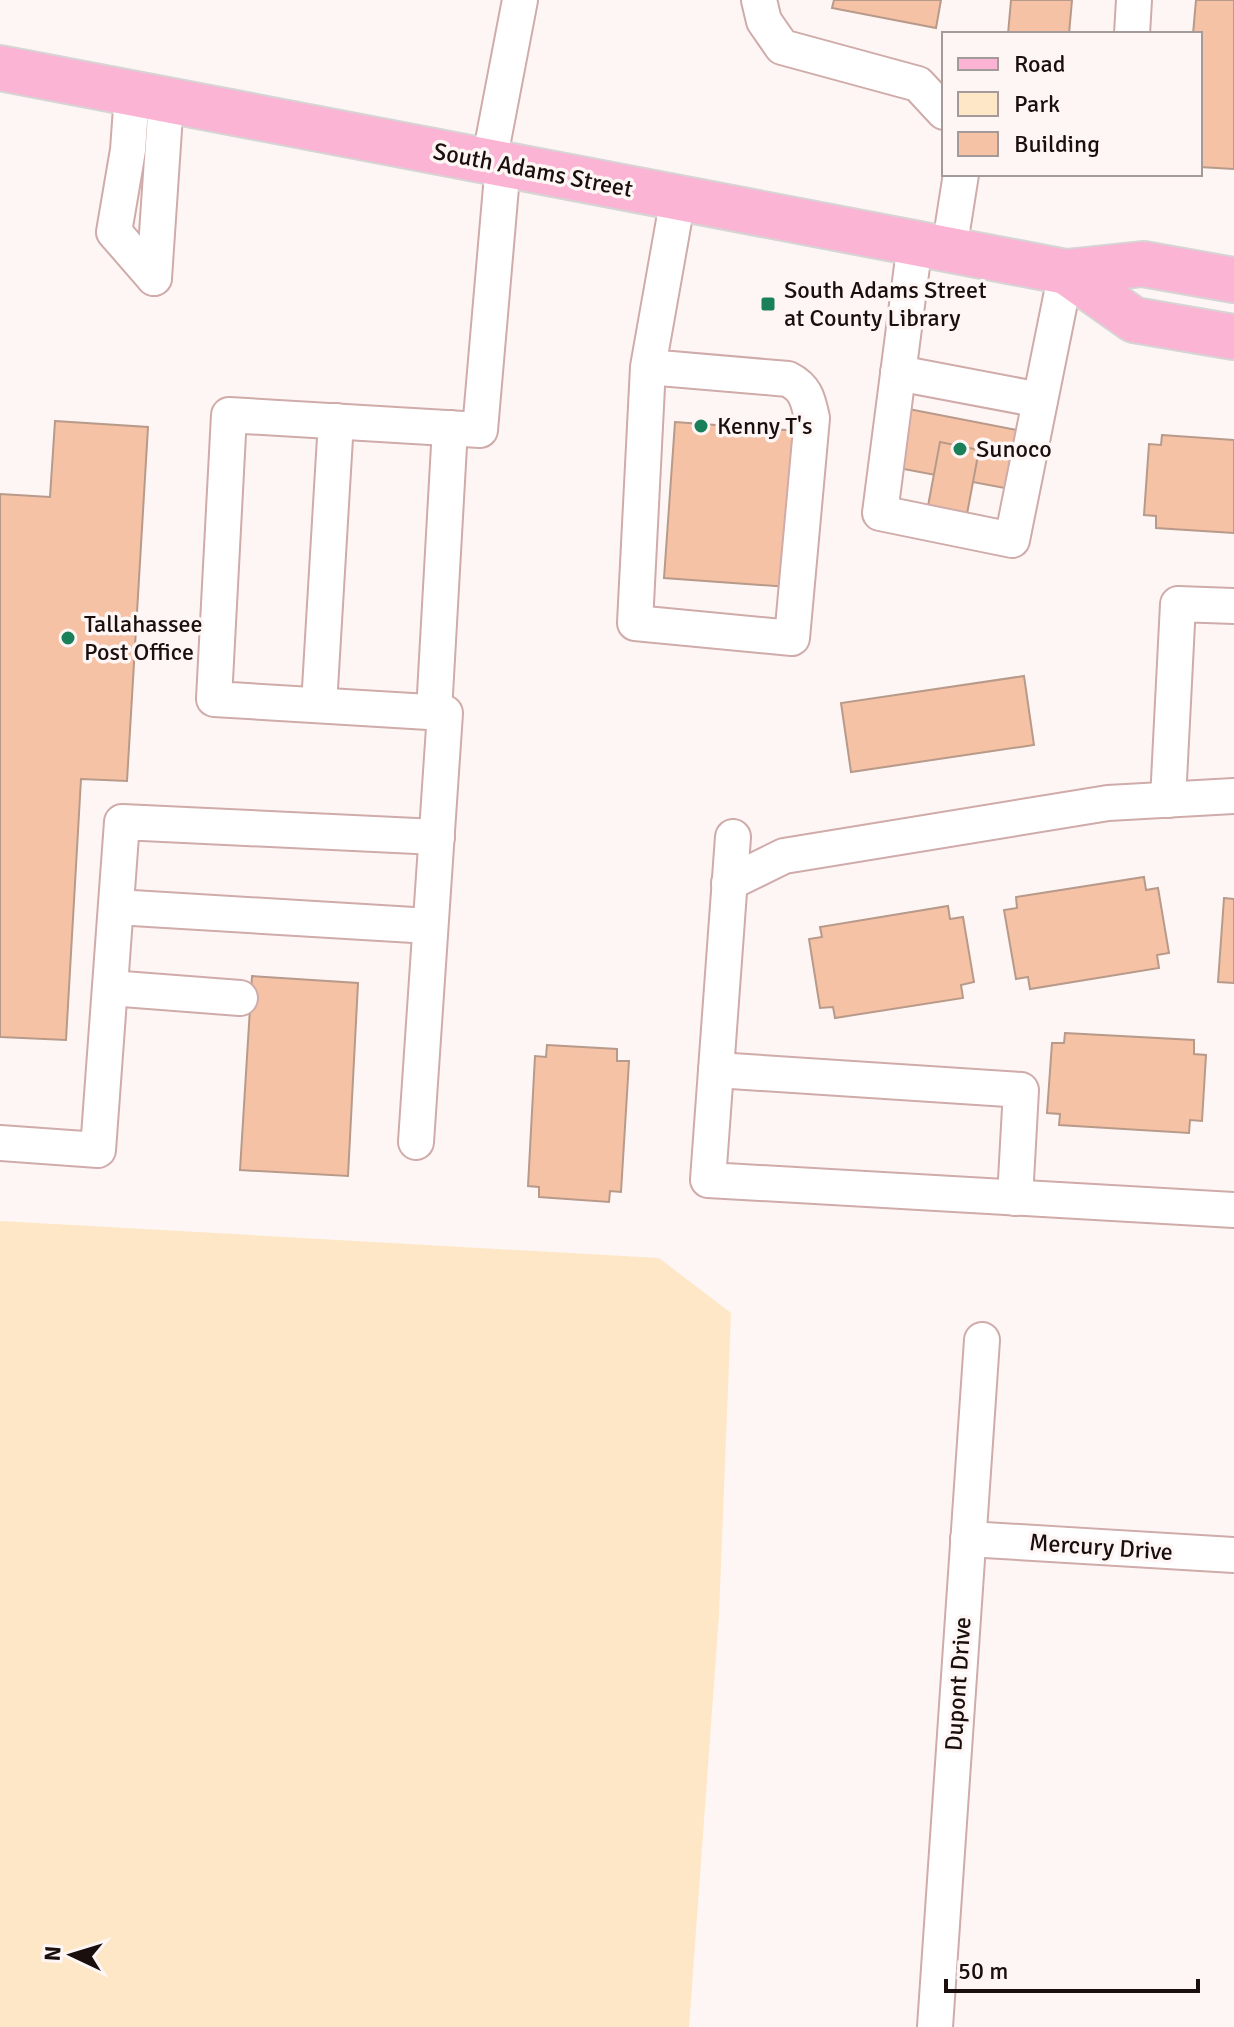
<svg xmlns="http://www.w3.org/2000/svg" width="1234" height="2027" font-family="Signika,sans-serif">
  <rect width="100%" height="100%" fill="#fef6f5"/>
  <!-- green -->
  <polygon fill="#fde7c7" points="0,1221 659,1258 731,1313 719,1615 689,2027 0,2027"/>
  <!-- building -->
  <g fill="#f6c2a5" stroke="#b89a8a" stroke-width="2">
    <polygon points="834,0 941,0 936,28 832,8"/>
    <polygon points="1011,0 1072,0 1069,34 1008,34"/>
    <polygon points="1196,0 1234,0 1234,169 1200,167 1200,34 1193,34"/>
    <polygon points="888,405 1043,435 1031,493 877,464"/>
    <polygon points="55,421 148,427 127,781 81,779 66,1040 0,1037 0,494 50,497"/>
    <polygon points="675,422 799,431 788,587 664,578"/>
    <polygon points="1162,435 1234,440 1234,533 1156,528 1156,516 1144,515 1149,444 1161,445"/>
    <polygon points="940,442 979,450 967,514 928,506"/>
    <polygon points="1024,676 1034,745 851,772 841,703"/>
    <polygon points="1144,877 1146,890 1158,888 1169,953 1157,955 1159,968 1030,989 1028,977 1016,979 1004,910 1017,908 1016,897"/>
    <polygon points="1224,898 1234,899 1234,983 1218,982"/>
    <polygon points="948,906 950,919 963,917 974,982 961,985 963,998 835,1018 833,1007 820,1008 809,939 822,937 820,927"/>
    <polygon points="252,976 358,983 348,1176 240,1170"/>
    <polygon points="1065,1033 1194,1040 1194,1054 1206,1055 1202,1121 1190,1120 1189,1133 1059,1125 1060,1114 1047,1113 1052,1043 1064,1043"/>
    <polygon points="547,1045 617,1049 617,1061 629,1061 621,1192 610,1191 609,1202 539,1197 539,1187 528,1186 535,1056 546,1057"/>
  </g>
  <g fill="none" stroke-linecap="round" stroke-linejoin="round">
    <defs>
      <g id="minor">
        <polyline points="759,0 764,21 782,47 918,84 944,112"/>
        <polyline points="1132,34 1134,0"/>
        <polyline points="132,94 128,150 114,232 154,278"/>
        <polyline points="489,162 520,0"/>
        <polyline points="915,243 880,513 1012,540 1066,272"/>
        <polyline points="949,250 961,174"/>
        <polyline points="154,278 166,100"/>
        <path d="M648 367 788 379C806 388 808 400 812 418L792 638 635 623 648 367 678 198"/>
        <polyline points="898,373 1040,400"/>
        <polyline points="319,705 336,421"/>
        <polyline points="434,712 450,428"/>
        <polyline points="1168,800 1178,604 1234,606"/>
        <polyline points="733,837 708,1180 1234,1210"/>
        <polyline points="729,883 784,856 1108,803 1234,796"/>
        <polyline points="116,907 430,926"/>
        <polyline points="110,988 240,998"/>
        <polyline points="716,1070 1021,1090 1015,1198"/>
        <polyline points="416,1142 445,713 214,699 229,415 480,430 503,164"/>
        <polyline points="0,1143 98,1150 122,822 437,837"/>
        <polyline points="968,1539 1234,1555"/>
        <polyline points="935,2027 982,1340"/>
      </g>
      <g id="major">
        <polyline points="0,68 1066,272 1143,264 1234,280"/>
        <polyline points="1066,272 1134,320 1234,337"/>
      </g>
    </defs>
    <!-- minor casing -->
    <use href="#minor" stroke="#cfaba9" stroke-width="38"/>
    <!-- major casing -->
    <use href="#major" stroke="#d6d4d4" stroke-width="48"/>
    <!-- minor -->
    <use href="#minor" stroke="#fff" stroke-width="34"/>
    <!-- major -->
    <use href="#major" stroke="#fbb4d3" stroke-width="44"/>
  </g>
  <!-- markers -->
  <g fill="#19805a" stroke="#fef6f5" stroke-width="3">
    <rect x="760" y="296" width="16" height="16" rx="4"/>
    <circle cx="701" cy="426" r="8"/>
    <circle cx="960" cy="449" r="8"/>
    <circle cx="68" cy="638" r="8"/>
  </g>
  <g text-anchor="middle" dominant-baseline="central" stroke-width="7" stroke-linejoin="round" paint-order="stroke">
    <!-- street labels -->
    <g font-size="24" fill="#1b0f0e" stroke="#fef6f5">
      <text transform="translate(533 170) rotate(11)">South Adams Street</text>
      <text transform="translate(1101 1547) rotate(4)">Mercury Drive</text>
      <text transform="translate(958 1684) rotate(-86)">Dupont Drive</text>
    </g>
    <!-- poi labels -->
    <g font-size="24" fill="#1b0f0e" stroke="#fef6f5" text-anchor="start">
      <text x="784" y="290">South Adams Street<tspan x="784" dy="28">at County Library</tspan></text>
      <text x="717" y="426">Kenny T's</text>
      <text x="976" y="449">Sunoco</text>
      <text x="84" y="624">Tallahassee<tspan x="84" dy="28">Post Office</tspan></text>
    </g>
  </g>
  <!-- legend -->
  <rect x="942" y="32" width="260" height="144" fill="#fef6f5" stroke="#a39a99" stroke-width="2"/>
  <rect x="958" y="58" width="40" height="12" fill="#fbb4d3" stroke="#a39a99" stroke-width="2"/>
  <text x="1014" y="72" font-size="24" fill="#1b0f0e">Road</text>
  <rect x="958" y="92" width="40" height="24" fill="#fde7c7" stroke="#a39a99" stroke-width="2"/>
  <text x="1014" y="112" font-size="24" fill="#1b0f0e">Park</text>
  <rect x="958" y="132" width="40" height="24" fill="#f6c2a5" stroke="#a39a99" stroke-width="2"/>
  <text x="1014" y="152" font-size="24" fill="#1b0f0e">Building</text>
  <!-- north arrow -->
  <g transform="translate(72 1955) rotate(274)" stroke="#fef6f5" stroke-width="6" paint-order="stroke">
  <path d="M0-6L14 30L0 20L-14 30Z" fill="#1b0f0e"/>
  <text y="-12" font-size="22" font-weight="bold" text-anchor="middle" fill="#1b0f0e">N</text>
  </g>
  <!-- scale -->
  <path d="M946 1979v12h252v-12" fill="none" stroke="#1b0f0e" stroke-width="4"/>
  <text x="958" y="1979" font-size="24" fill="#1b0f0e" stroke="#fef6f5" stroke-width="6" paint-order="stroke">50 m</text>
</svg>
